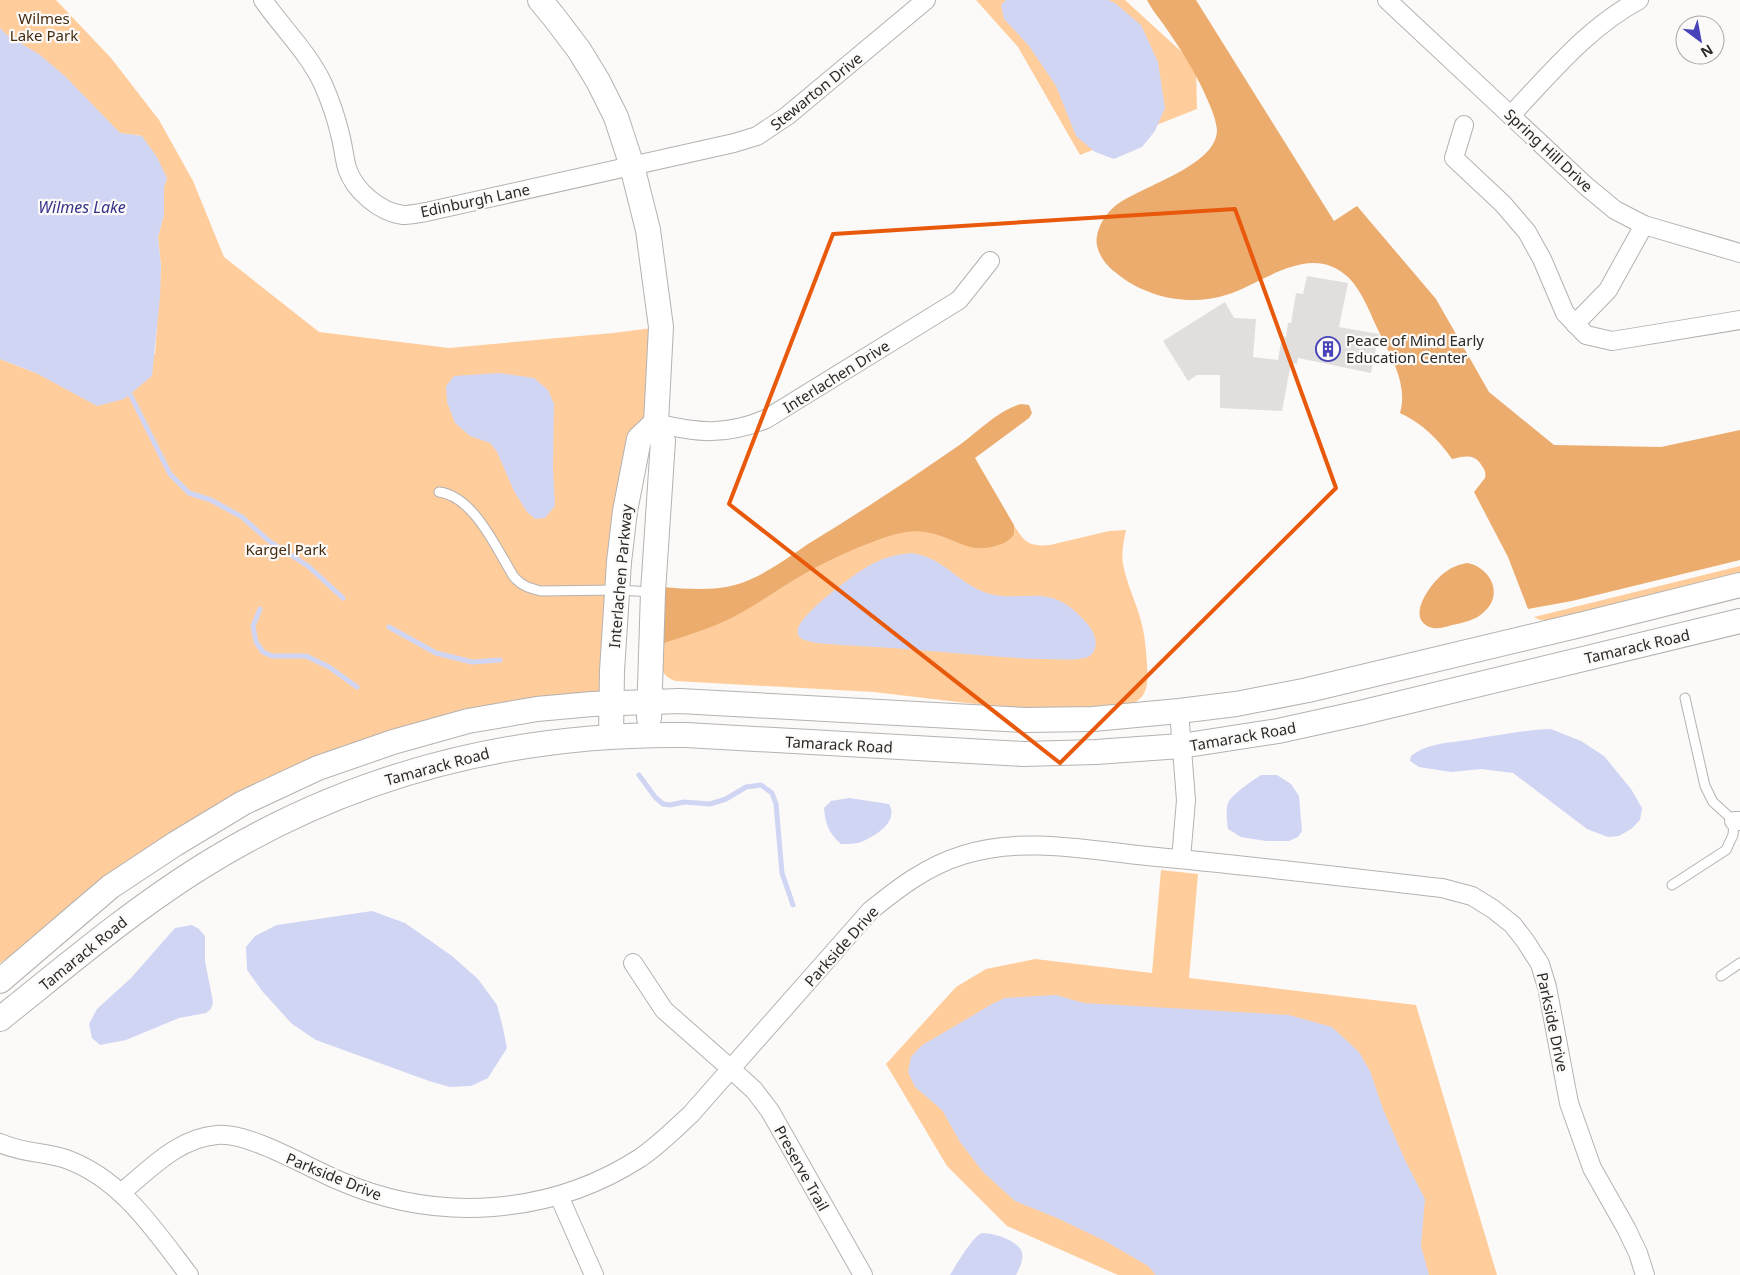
<svg xmlns="http://www.w3.org/2000/svg" width="1740" height="1275" font-family="'Noto Sans',sans-serif">
  <rect width="100%" height="100%" fill="#fcfaf8"/>
  <!-- green -->
  <g fill="#ffcc9b">
    <polygon points="0,0 56,0 111,58 159,120 193,181 224,257 319,332 449,348 613,333 661,327 656,423 639,439 611,677 592,704 318,768 84,909 0,963 0,359 36,373 155,354 161,267 158,237 164,215 164,187 167,178 142,136 120,133 40,55 6,35 0,28"/>
    <polygon points="976,0 1125,0 1196,65 1197,109 1080,155 1018,47"/>
    <path d="M952 459 1015 528 1014 525C1024 542 1028 547 1050 545L1109 531 1126 530C1124 540 1121 553 1123 564 1126 580 1133 596 1138 611 1144 628 1146 646 1147 664 1148 685 1149 700 1125 706L1035 709 1008 708 874 692 676 681C657 676 660 658 659 642Z"/>
    <polygon points="1740,566 1740,573 1548,620 1540,620 1534,617"/>
    <polygon points="1161,870 1198,874 1189,978 1416,1005 1497,1275 1118,1275 1007,1226 947,1166 886,1064 956,987 986,969 1035,959 1152,973"/>
  </g>
  <!-- forest -->
  <g fill="#ebac6e">
    <path d="M1147 0H1196L1334 221 1357 206 1436 299 1489 392 1554 445 1661 447 1740 430V560L1572 601 1528 609 1508 557 1474 492 1485 478C1486 473 1485 470 1482 466 1475 453 1464 456 1452 459 1438 439 1423 424 1400 413 1408 385 1392 359 1380 334 1371 316 1363 292 1349 278 1310 241 1265 283 1226 295 1189 307 1144 297 1115 272 1105 265 1094 249 1097 236 1099 225 1105 215 1114 207 1137 187 1217 167 1217 130 1216 120 1212 110 1208 101 1197 75 1182 51 1166 28 1160 19 1152 10 1147 0Z"/>
    <path d="M1021 404 1029 405 1032 413 1029 418 975 458 1014 525V534C1010 541 1003 544 995 546 969 554 955 538 930 533 919 530 907 531 896 534 862 544 823 562 792 581 776 591 760 602 744 611 717 627 688 635 658 645L663 587C686 589 712 591 735 585 761 578 786 559 808 544 859 513 909 480 958 446 978 432 998 410 1021 404Z"/>
    <path d="M1468 563C1491 568 1504 595 1484 612 1476 620 1463 623 1452 625 1446 627 1439 629 1433 628 1403 620 1431 583 1444 573 1452 567 1459 564 1468 563Z"/>
  </g>
  <!-- water -->
  <g fill="#d0d5f4">
    <polygon points="1006,0 1108,0 1115,3 1141,25 1158,62 1165,108 1155,131 1142,147 1114,159 1095,152 1076,136 1056,86 1029,46 1004,19 1001,5"/>
    <polygon points="0,28 7,35 40,55 65,76 120,133 142,136 157,157 167,178 164,187 164,215 158,237 161,267 160,297 152,376 124,399 97,406 36,373 0,359"/>
    <polygon points="499,373 534,378 548,390 554,404 553,468 555,506 545,518 535,519 527,512 514,491 497,452 490,443 470,436 455,423 447,402 446,386 454,376"/>
    <path d="M912 553C944 558 956 581 984 592 1021 605 1046 581 1080 616 1086 622 1093 629 1095 638 1097 645 1095 653 1088 657 1077 661 1054 659 1042 659 1001 658 959 653 918 650 884 647 850 646 816 643L804 640 799 637C798 634 797 632 798 629 801 613 859 570 874 563 886 557 898 554 912 553Z"/>
    <path d="M1551 729 1581 741 1604 756 1631 789 1642 808 1640 820 1631 829 1619 836 1608 837 1587 829 1513 773 1481 769 1451 772 1419 767 1410 761 1411 756C1429 742 1452 743 1474 739 1500 735 1525 730 1551 729Z"/>
    <path d="M1261 775H1277L1291 784 1299 796 1302 831 1298 837 1289 841H1266L1241 837 1228 829C1227 821 1225 808 1229 801 1235 792 1252 781 1261 775Z"/>
    <path d="M849 798 889 804C900 822 873 838 858 843 852 844 846 844 841 844 829 834 825 823 824 808L831 801Z"/>
    <polygon points="372,911 405,923 452,956 478,979 497,1005 503,1028 507,1048 488,1078 471,1086 450,1087 429,1081 316,1040 292,1024 262,991 247,970 246,947 255,936 277,925"/>
    <polygon points="192,925 199,929 205,936 205,961 213,1002 211,1009 206,1013 179,1018 126,1040 100,1045 92,1038 89,1024 97,1009 131,978 175,928"/>
    <polygon points="1056,995 1084,1003 1289,1015 1332,1027 1359,1052 1370,1071 1383,1109 1405,1160 1425,1199 1421,1246 1429,1275 1156,1275 1148,1266 1105,1241 1057,1218 1015,1201 983,1172 960,1142 942,1110 915,1087 908,1072 911,1057 921,1046 992,1004 1005,998"/>
    <path d="M982 1233C993 1233 1019 1240 1022 1253 1024 1260 1019 1269 1016 1275H950C956 1265 973 1236 982 1233Z"/>
  </g>
  <g fill="none" stroke-linecap="round" stroke-linejoin="round">
    <!-- stream -->
    <g stroke="#d0d5f4" stroke-width="5">
      <polyline points="130,394 170,474 189,493 211,500 242,517 269,541 308,566 343,598"/>
      <polyline points="260,609 253,626 256,642 263,652 272,656 306,656 329,667 357,687"/>
      <polyline points="389,627 436,653 472,662 500,660"/>
      <polyline points="639,775 655,797 663,804 670,805 684,802 710,804 726,799 746,787 761,785 772,793 776,804 782,873 793,905"/>
    </g>
  </g>
  <!-- building -->
  <polygon fill="#e1dfdd" points="1307,276 1348,283 1339,327 1379,334 1371,373 1298,358 1297,364 1291,363 1282,411 1220,408 1220,375 1197,375 1188,381 1163,341 1225,302 1234,318 1256,319 1253,357 1278,360 1282,336 1286,337 1288,323 1291,323 1296,293 1303,294"/>
  <g fill="none" stroke-linecap="round" stroke-linejoin="round">
    <defs>
      <g id="lane">
        <path d="M439 492C474 496 497 550 514 577 522 586 529 588 541 591L617 590 653 592"/>
        <polyline points="1672,885 1726,850 1733,835 1734,821 1713,802 1705,786 1685,698"/>
        <polyline points="1721,976 1740,963"/>
      </g>
      <g id="street">
        <path d="M263 0C283 29 308 52 323 84 330 100 336 117 340 134 343 145 344 157 347 168 354 190 379 212 403 215 410 215 419 213 426 212L734 143 757 136 787 116 926 0"/>
        <polyline points="1387,0 1586,186 1615,210 1644,225 1740,253"/>
        <path d="M1511 115C1551 73 1587 28 1639 0"/>
        <polyline points="1464,125 1454,158 1503,204 1527,232 1542,259 1565,313 1586,335 1612,341 1740,320"/>
        <polyline points="1575,324 1608,290 1644,225"/>
        <path d="M656 423C697 433 726 436 766 419L959 300 990 261"/>
        <polyline points="1179,711 1186,800 1181,859"/>
        <polyline points="1734,821 1740,821"/>
        <polyline points="633,963 664,1010 731,1069 754,1090 770,1111 863,1275"/>
        <path d="M0 1143C21 1153 45 1152 66 1159 122 1179 155 1231 189 1275"/>
        <path d="M121 1193C150 1169 178 1138 217 1135 250 1132 308 1168 340 1181 437 1223 550 1216 640 1158 659 1145 675 1129 691 1114L870 911C898 888 927 866 963 855 1023 836 1087 850 1147 856 1246 865 1344 877 1442 888L1472 896 1493 909 1513 925 1526 942 1540 964 1547 987 1569 1103 1592 1168 1626 1228 1638 1253 1645 1275"/>
        <polyline points="559,1196 594,1275"/>
      </g>
      <g id="secondary">
        <polyline points="540,0 554,17 579,50 598,81 616,117 632,166 648,230 661,327 656,423 663,441 653,592 649,718"/>
        <polyline points="611,736 612,671 619,562 625,511 639,439 656,423"/>
        <polyline points="0,981 110,887 175,844 243,803 318,768 393,742 468,721 537,709 592,704 680,701 1025,720 1093,719 1179,711 1236,704 1308,690 1584,624 1740,585"/>
        <path d="M0 1019C64 968 126 915 195 871 344 776 510 733 686 735L1023 754 1096 752 1181 746 1278 731 1360 713 1740 621"/>
      </g>
    </defs>
    <!-- lane casing -->
    <use href="#lane" stroke="#b5b2b0" stroke-width="11"/>
    <!-- street casing -->
    <use href="#street" stroke="#b5b2b0" stroke-width="20"/>
    <!-- secondary casing -->
    <use href="#secondary" stroke="#b5b2b0" stroke-width="26"/>
    <!-- lane -->
    <use href="#lane" stroke="#fff" stroke-width="9"/>
    <!-- street -->
    <use href="#street" stroke="#fff" stroke-width="18"/>
    <!-- secondary -->
    <use href="#secondary" stroke="#fff" stroke-width="24"/>
  </g>
  <!-- marked area -->
  <path fill="none" stroke="#e8590c" stroke-width="4" stroke-linejoin="round" d="M1235 209 1336 488 1060 763 729 504 833 234Z"/>
  <!-- icons -->
  <defs>
    <symbol id="building-ring" viewBox="-11 -11 22 22"><circle r="9.5" fill="#fcfaf8" stroke="#4742b8" stroke-width="1.5"/><path d="M-4-6H4V6H1V3H-1V6H-4ZM-2.5-4.3h1.7v1.8h-1.7ZM.8-4.3h1.7v1.8H.8ZM-2.5-1h1.7V.8h-1.7ZM.8-1h1.7V.8H.8Z" fill="#4742b8"/></symbol>
  </defs>
  <g fill-rule="evenodd">
    <use href="#building-ring" x="1314" y="335" width="28" height="28"/>
  </g>
  <g text-anchor="middle" dominant-baseline="central" stroke-width="4.5" stroke-linejoin="round" paint-order="stroke">
    <!-- park labels -->
    <g font-size="15" fill="#442b10" stroke="#fcfaf8">
      <text x="44" y="18">Wilmes<tspan x="44" dy="17">Lake Park</tspan></text>
      <text x="286" y="549">Kargel Park</text>
    </g>
    <!-- street labels -->
    <g font-size="15" fill="#2a2928" stroke="#fcfaf8">
      <text transform="translate(816 91) rotate(-39)">Stewarton Drive</text>
      <text transform="translate(1549 150) rotate(43)">Spring Hill Drive</text>
      <text transform="translate(475 200) rotate(-12)">Edinburgh Lane</text>
      <text transform="translate(836 376) rotate(-32)">Interlachen Drive</text>
      <text transform="translate(620 576) rotate(-85)">Interlachen Parkway</text>
      <text transform="translate(1637 646) rotate(-13)">Tamarack Road</text>
      <text transform="translate(1243 736) rotate(-10)">Tamarack Road</text>
      <text transform="translate(839 744) rotate(3)">Tamarack Road</text>
      <text transform="translate(437 766) rotate(-15)">Tamarack Road</text>
      <text transform="translate(841 946) rotate(-48)">Parkside Drive</text>
      <text transform="translate(83 953) rotate(-39)">Tamarack Road</text>
      <text transform="translate(1553 1022) rotate(78)">Parkside Drive</text>
      <text transform="translate(802 1168) rotate(61)">Preserve Trail</text>
      <text transform="translate(334 1176) rotate(22)">Parkside Drive</text>
    </g>
    <!-- poi labels -->
    <g font-size="15" fill="#2a2928" stroke="#fcfaf8" text-anchor="start">
      <text x="1346" y="340">Peace of Mind Early<tspan x="1346" dy="17">Education Center</tspan></text>
    </g>
    <!-- water labels -->
    <g font-size="16" font-style="italic" fill="#353388" stroke="#fcfaf8">
      <text x="82" y="207">Wilmes Lake</text>
    </g>
  </g>
  <!-- north arrow -->
  <g transform="translate(1700 40) rotate(148)"><circle r="24" fill="#fcfaf8" stroke="#a8a6a5"/>
  <path d="M0-4L9 19L0 12L-9 19Z" fill="#4742b8"/>
  <text y="-8" font-size="14" font-weight="bold" text-anchor="middle" fill="#2a2928">N</text>
  </g>
</svg>
